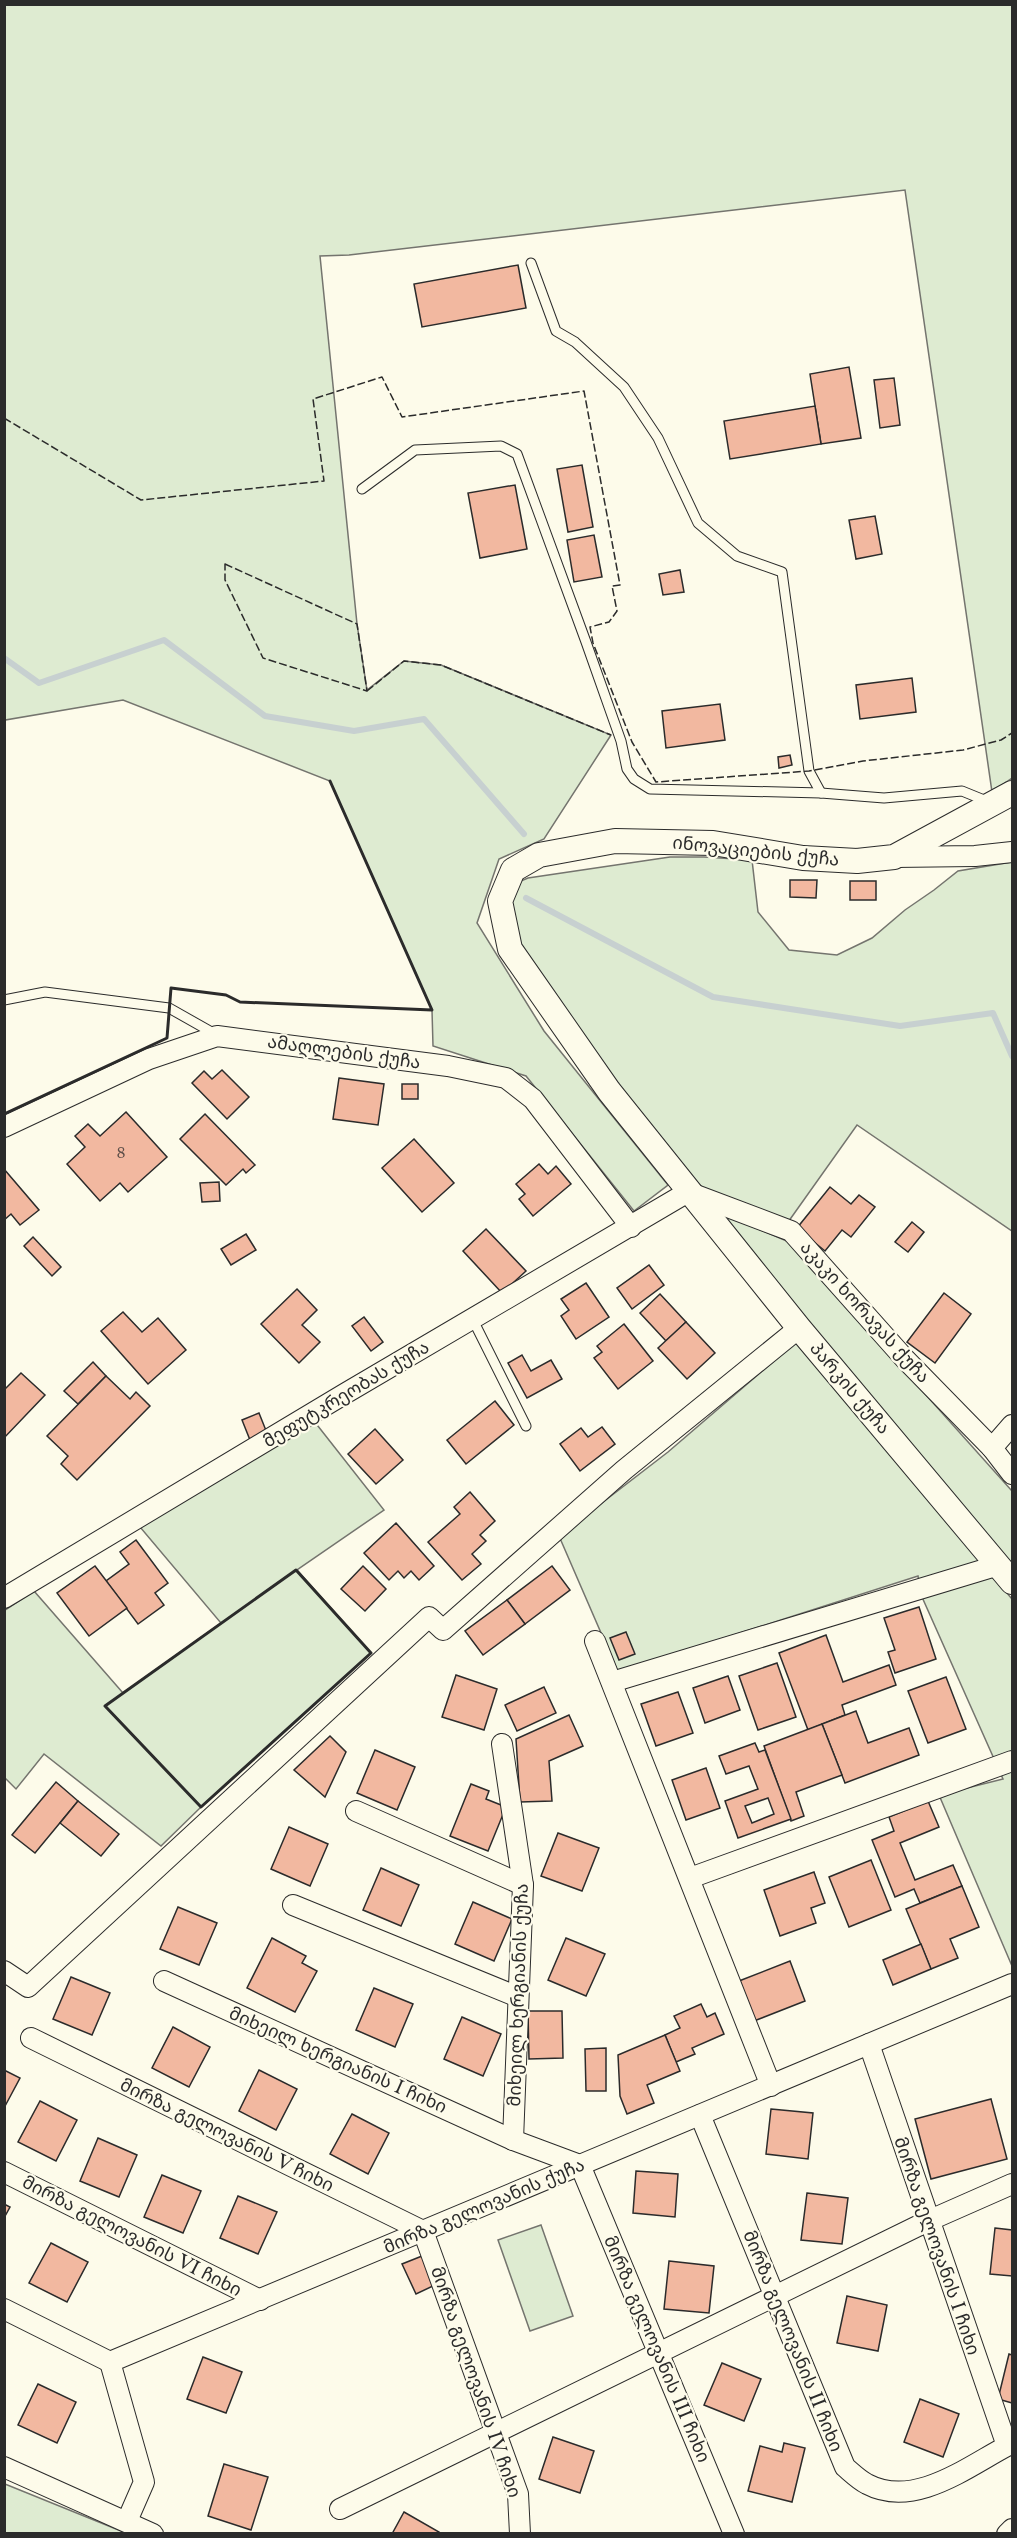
<svg xmlns="http://www.w3.org/2000/svg" width="1017" height="2538" font-family="'Libre Baskerville','Noto Sans Georgian',serif">
  <rect width="100%" height="100%" fill="#fdfbea"/>
  <!-- green -->
  <g fill="#deebd1" stroke="#74746e" stroke-width="1.5">
    <polygon points="5,5 1012,5 1012,778 992,792 905,190 349,255 320,256 357,624 367,690 404,661 441,665 611,735 544,839 499,859 477,923 544,1031 668,1185 634,1211 526,1076 433,1046 432,1010 330,781 123,700 5,720"/>
    <polygon points="670,857 704,857 752,860 758,912 789,950 837,955 872,938 905,910 934,890 958,871 1012,862 1012,1231 857,1125 786,1225 692,1184 516,946 509,905 516,883 528,878"/>
    <polygon points="707,1207 789,1242 1012,1491 1012,1570"/>
    <polygon points="796,1342 1012,1599 1012,1966 939,1795 1003,1779 922,1597 918,1576 618,1672 559,1536 668,1452"/>
    <polygon points="314,1421 384,1510 297,1570 371,1653 201,1807 161,1846 44,1754 16,1789 5,1778 5,1610 34,1591 123,1693 221,1623 140,1527"/>
    <polygon points="541,2225 573,2316 530,2331 498,2240"/>
    <polygon points="4,2484 5,2484 126,2533 5,2533"/>
  </g>
  <g fill="none" stroke-linecap="round" stroke-linejoin="round">
    <!-- stream -->
    <g stroke="#c7d0d0" stroke-width="6">
      <polyline points="4,658 39,683 164,640 265,716 354,731 424,719 524,834"/>
      <polyline points="526,898 713,997 900,1026 993,1013 1012,1056"/>
    </g>
  </g>
  <!-- building -->
  <g fill="#f2b8a0" stroke="#2b2b2b" stroke-width="1.5" fill-rule="evenodd">
    <polygon points="518,265 526,308 422,327 414,284"/>
    <polygon points="849,367 861,438 821,444 810,374"/>
    <polygon points="894,378 900,425 880,428 874,380"/>
    <polygon points="815,406 821,444 730,459 724,421"/>
    <polygon points="582,465 593,527 568,532 557,469"/>
    <polygon points="515,485 527,549 480,558 468,493"/>
    <polygon points="875,516 882,554 856,559 849,520"/>
    <polygon points="594,535 602,577 574,582 567,540"/>
    <polygon points="680,570 684,592 663,595 659,574"/>
    <polygon points="912,678 916,712 860,719 856,685"/>
    <polygon points="720,704 725,740 666,748 662,711"/>
    <polygon points="790,755 792,765 779,768 778,757"/>
    <polygon points="790,880 817,880 816,898 790,897"/>
    <rect x="850" y="881" width="26" height="19"/>
    <polygon points="222,1070 249,1097 227,1119 192,1083 204,1071 212,1079"/>
    <polygon points="339,1078 384,1084 378,1125 333,1119"/>
    <rect x="402" y="1084" width="16" height="15"/>
    <polygon points="126,1112 167,1157 128,1192 120,1183 100,1201 67,1164 85,1147 75,1136 88,1124 100,1136"/>
    <polygon points="205,1114 255,1165 246,1173 243,1169 226,1185 180,1139"/>
    <polygon points="414,1139 454,1183 422,1212 382,1168"/>
    <polygon points="539,1164 548,1174 556,1166 571,1184 533,1216 519,1199 525,1194 516,1184"/>
    <polygon points="4,1169 39,1210 20,1225 11,1214 4,1220"/>
    <polygon points="219,1182 220,1201 202,1202 200,1183"/>
    <polygon points="830,1187 851,1204 859,1195 875,1207 851,1237 842,1230 825,1251 797,1228"/>
    <polygon points="912,1222 924,1232 908,1252 895,1242"/>
    <polygon points="486,1229 526,1271 502,1293 463,1251"/>
    <polygon points="246,1234 256,1250 231,1265 221,1249"/>
    <polygon points="33,1237 61,1267 52,1276 24,1246"/>
    <polygon points="649,1265 664,1285 632,1309 617,1288"/>
    <polygon points="586,1283 609,1317 576,1339 561,1316 569,1310 561,1299"/>
    <polygon points="297,1289 317,1310 302,1325 320,1342 299,1363 261,1324"/>
    <polygon points="944,1293 971,1314 935,1363 907,1342"/>
    <polygon points="660,1294 686,1322 666,1341 640,1313"/>
    <polygon points="123,1312 142,1332 158,1318 186,1350 148,1384 101,1331"/>
    <polygon points="364,1317 383,1342 371,1351 352,1326"/>
    <polygon points="686,1322 715,1353 687,1379 658,1348"/>
    <polygon points="624,1324 653,1361 618,1389 594,1358 602,1352 597,1346"/>
    <polygon points="522,1355 531,1371 551,1360 562,1379 527,1398 508,1363"/>
    <polygon points="93,1362 106,1376 78,1404 64,1391"/>
    <polygon points="21,1373 45,1395 4,1438 4,1390"/>
    <polygon points="106,1376 130,1399 136,1392 150,1406 77,1480 61,1464 68,1456 47,1436"/>
    <polygon points="495,1401 514,1425 466,1464 447,1440"/>
    <polygon points="259,1413 267,1433 250,1440 242,1420"/>
    <polygon points="602,1427 615,1444 580,1471 560,1444 581,1428 588,1437"/>
    <polygon points="375,1429 403,1460 376,1484 348,1454"/>
    <polygon points="470,1492 495,1521 480,1535 486,1541 472,1554 481,1564 462,1580 428,1542 460,1514 454,1507"/>
    <polygon points="396,1523 434,1566 419,1580 411,1571 404,1578 398,1571 389,1580 364,1553"/>
    <polygon points="136,1540 168,1583 155,1593 164,1605 138,1624 106,1581 129,1564 120,1552"/>
    <polygon points="95,1566 127,1608 89,1636 57,1593"/>
    <polygon points="363,1566 386,1589 365,1611 341,1589"/>
    <polygon points="552,1566 570,1590 525,1624 507,1600"/>
    <polygon points="507,1600 525,1624 483,1655 465,1631"/>
    <polygon points="919,1607 936,1659 895,1673 888,1652 895,1650 884,1618"/>
    <polygon points="626,1632 635,1654 619,1660 610,1638"/>
    <polygon points="826,1635 843,1682 889,1665 896,1685 842,1705 845,1715 808,1730 779,1653"/>
    <polygon points="777,1663 796,1717 758,1730 739,1676"/>
    <polygon points="456,1675 497,1689 484,1730 442,1717"/>
    <polygon points="728,1676 740,1710 705,1723 693,1688"/>
    <polygon points="946,1677 966,1729 928,1743 908,1691"/>
    <polygon points="544,1687 556,1713 517,1731 505,1705"/>
    <polygon points="678,1692 693,1733 656,1746 641,1704"/>
    <polygon points="856,1711 868,1743 909,1728 919,1755 845,1783 822,1724"/>
    <polygon points="569,1715 583,1746 549,1761 552,1801 520,1802 516,1739"/>
    <polygon points="822,1724 842,1775 796,1792 804,1816 791,1821 764,1746"/>
    <polygon points="330,1736 346,1752 325,1797 294,1770"/>
    <path d="M755 1743 759 1752 765 1750 791 1819 738 1838 725 1801 758 1789 749 1766 726 1774 719 1756ZM768 1798 774 1814 752 1823 745 1806Z"/>
    <polygon points="375,1750 415,1767 397,1810 357,1793"/>
    <polygon points="706,1768 720,1808 686,1820 672,1780"/>
    <polygon points="56,1782 78,1801 35,1853 12,1835"/>
    <polygon points="471,1784 489,1791 486,1799 506,1807 488,1851 450,1836"/>
    <polygon points="78,1801 119,1834 101,1856 60,1823"/>
    <polygon points="928,1801 939,1827 900,1843 915,1880 953,1865 962,1886 920,1903 914,1889 895,1897 872,1840 894,1831 889,1817"/>
    <polygon points="289,1827 328,1844 310,1886 271,1869"/>
    <polygon points="558,1833 599,1848 582,1891 541,1876"/>
    <polygon points="871,1860 891,1910 849,1927 829,1877"/>
    <polygon points="381,1868 419,1885 401,1926 363,1910"/>
    <polygon points="814,1872 825,1903 811,1908 816,1923 780,1936 764,1890"/>
    <polygon points="962,1886 979,1927 950,1939 958,1958 931,1969 906,1909"/>
    <polygon points="473,1902 512,1919 494,1961 455,1944"/>
    <polygon points="178,1907 217,1923 199,1965 160,1949"/>
    <polygon points="272,1938 306,1956 302,1963 317,1971 295,2012 247,1988"/>
    <polygon points="566,1938 605,1954 586,1996 548,1980"/>
    <polygon points="921,1944 931,1969 893,1985 883,1960"/>
    <polygon points="790,1961 805,2001 754,2021 739,1981"/>
    <polygon points="71,1977 110,1993 92,2035 53,2019"/>
    <polygon points="374,1988 413,2004 395,2047 356,2030"/>
    <polygon points="701,2004 707,2017 715,2013 724,2034 692,2048 695,2054 676,2062 665,2035 680,2028 674,2016"/>
    <polygon points="528,2011 562,2011 563,2058 529,2059"/>
    <polygon points="462,2017 501,2034 483,2076 444,2059"/>
    <polygon points="173,2027 210,2047 189,2087 152,2068"/>
    <polygon points="665,2035 680,2071 647,2085 654,2103 627,2114 620,2096 618,2055"/>
    <polygon points="606,2048 606,2091 586,2091 585,2049"/>
    <polygon points="4,2070 20,2078 4,2108"/>
    <polygon points="259,2070 297,2089 276,2130 239,2111"/>
    <polygon points="991,2099 1007,2159 931,2179 915,2119"/>
    <polygon points="40,2101 77,2120 56,2161 18,2142"/>
    <polygon points="771,2109 813,2113 808,2159 766,2154"/>
    <polygon points="352,2114 389,2133 368,2174 330,2154"/>
    <polygon points="98,2138 137,2155 119,2197 80,2181"/>
    <polygon points="636,2171 678,2174 675,2217 633,2213"/>
    <polygon points="162,2175 201,2191 183,2233 144,2217"/>
    <polygon points="807,2193 848,2198 842,2244 801,2240"/>
    <polygon points="238,2196 277,2212 258,2254 220,2238"/>
    <polygon points="4,2204 10,2207 4,2218"/>
    <polygon points="995,2228 1012,2230 1012,2276 990,2274"/>
    <polygon points="51,2243 88,2262 67,2302 29,2283"/>
    <polygon points="422,2256 435,2285 416,2294 402,2264"/>
    <polygon points="669,2261 714,2266 709,2313 664,2309"/>
    <polygon points="847,2296 887,2305 878,2351 837,2343"/>
    <polygon points="1009,2354 1012,2355 1012,2403 998,2399"/>
    <polygon points="203,2357 242,2372 226,2413 187,2399"/>
    <polygon points="722,2363 761,2379 744,2421 704,2405"/>
    <polygon points="38,2384 76,2402 57,2443 18,2425"/>
    <polygon points="920,2399 959,2414 943,2457 904,2442"/>
    <polygon points="553,2437 594,2451 580,2493 539,2479"/>
    <polygon points="784,2443 805,2448 792,2502 748,2491 760,2446 782,2452"/>
    <polygon points="224,2464 268,2477 251,2530 208,2516"/>
    <polygon points="404,2512 439,2532 438,2534 392,2534"/>
  </g>
  <g fill="none" stroke-linecap="round" stroke-linejoin="round">
    <defs>
      <g id="service">
        <polyline points="531,263 556,331 575,342 624,387 658,438 698,523 737,556 782,572 809,771 821,793"/>
        <polyline points="362,489 415,450 501,446 517,454 586,642 621,741 627,769 634,779 650,789 821,793 884,798 962,791 989,802"/>
        <polyline points="4,1000 45,992 169,1008 215,1034"/>
        <polyline points="473,1320 526,1426"/>
      </g>
      <g id="minor">
        <polyline points="894,857 975,856 1012,852"/>
        <polyline points="4,1127 149,1059 217,1036 448,1066 506,1078 533,1099 631,1227"/>
        <polyline points="992,1448 1012,1425"/>
        <polyline points="4,1598 346,1393 688,1192 791,1231 905,1359 992,1448 1012,1474"/>
        <polyline points="595,1641 771,2086"/>
        <polyline points="612,1682 999,1565"/>
        <polyline points="502,1744 523,1885 513,2140"/>
        <polyline points="356,1811 523,1885"/>
        <polyline points="690,1878 1012,1761"/>
        <polyline points="293,1905 518,1997"/>
        <polyline points="4,1971 28,1987 429,1617 443,1630 624,1470 799,1328"/>
        <polyline points="164,1981 513,2140 580,2165 734,2534"/>
        <polyline points="31,2038 423,2231 518,2494 520,2534"/>
        <path d="M700 2115 845 2467C852 2473 859 2480 867 2484 914 2509 967 2467 1007 2446L869 2044"/>
        <polyline points="4,2172 260,2300"/>
        <polyline points="4,2309 110,2362"/>
        <polyline points="110,2362 1012,1984"/>
        <polyline points="110,2362 144,2482 127,2521"/>
        <polyline points="4,2467 153,2534"/>
        <polyline points="340,2509 928,2221 1012,2184"/>
        <polyline points="1007,2534 1012,2529"/>
      </g>
      <polyline id="tertiary" points="1012,793 894,857 857,861 803,858 713,843 615,841 539,855 513,870 500,901 510,949 609,1091 799,1328 1012,1582"/>
    </defs>
    <!-- service casing -->
    <use href="#service" stroke="#2b2b2b" stroke-width="11"/>
    <!-- minor casing -->
    <use href="#minor" stroke="#2b2b2b" stroke-width="22"/>
    <!-- tertiary casing -->
    <use href="#tertiary" stroke="#2b2b2b" stroke-width="26"/>
    <!-- service -->
    <use href="#service" stroke="#fdfbea" stroke-width="9"/>
    <!-- minor -->
    <use href="#minor" stroke="#fdfbea" stroke-width="20"/>
    <!-- tertiary -->
    <use href="#tertiary" stroke="#fdfbea" stroke-width="24"/>
    <!-- fence -->
    <g stroke="#2b2b2b" stroke-width="1.5" stroke-dasharray="8 3" stroke-linecap="butt">
      <polyline points="4,418 141,500 324,481 313,399 382,377 402,417 584,391 620,585 612,586 617,611 609,622 590,627 593,643 632,742 656,782 809,771 863,761 963,750 1001,740 1012,733"/>
      <polygon points="225,564 357,624 367,691 263,658 225,580"/>
      <polyline points="367,691 404,661 441,665 611,735"/>
    </g>
    <!-- wall -->
    <g stroke="#2b2b2b" stroke-width="3">
      <polyline points="4,1114 167,1038 171,988 226,995 240,1002 432,1010 330,781"/>
      <polygon points="296,1570 371,1653 201,1807 105,1706"/>
    </g>
  </g>
  <g text-anchor="middle" dominant-baseline="central" stroke-width="4.5" stroke-linejoin="round" paint-order="stroke">
    <!-- number labels -->
    <g font-size="15" fill="#5d4e48">
      <text x="121" y="1152">8</text>
    </g>
    <!-- street labels -->
    <g font-size="18" fill="#2b2b2b" stroke="#fdfbea">
      <text transform="translate(756 851) rotate(6)">ინოვაციების ქუჩა</text>
      <text transform="translate(344 1052) rotate(8)">ამაღლების ქუჩა</text>
      <text transform="translate(865 1312) rotate(48)">აკაკი ხორავას ქუჩა</text>
      <text transform="translate(850 1388) rotate(50)">პარკის ქუჩა</text>
      <text transform="translate(346 1394) rotate(-31)">მეფუტკრეობას ქუჩა</text>
      <text transform="translate(518 1995) rotate(-88)">მიხეილ ხერგიანის ქუჩა</text>
      <text transform="translate(338 2060) rotate(24)">მიხეილ ხერგიანის I ჩიხი</text>
      <text transform="translate(227 2135) rotate(26)">მირზა გელოვანის V ჩიხი</text>
      <text transform="translate(484 2206) rotate(-23)">მირზა გელოვანის ქუჩა</text>
      <text transform="translate(132 2236) rotate(27)">მირზა გელოვანის VI ჩიხი</text>
      <text transform="translate(937 2246) rotate(71)">მირზა გელოვანის I ჩიხი</text>
      <text transform="translate(793 2341) rotate(68)">მირზა გელოვანის II ჩიხი</text>
      <text transform="translate(657 2349) rotate(67)">მირზა გელოვანის III ჩიხი</text>
      <text transform="translate(476 2382) rotate(71)">მირზა გელოვანის IV ჩიხი</text>
    </g>
  </g>
  <!-- border -->
  <rect width="1017" height="2538" fill="none" stroke="#2b2b2b" stroke-width="12"/>
</svg>
